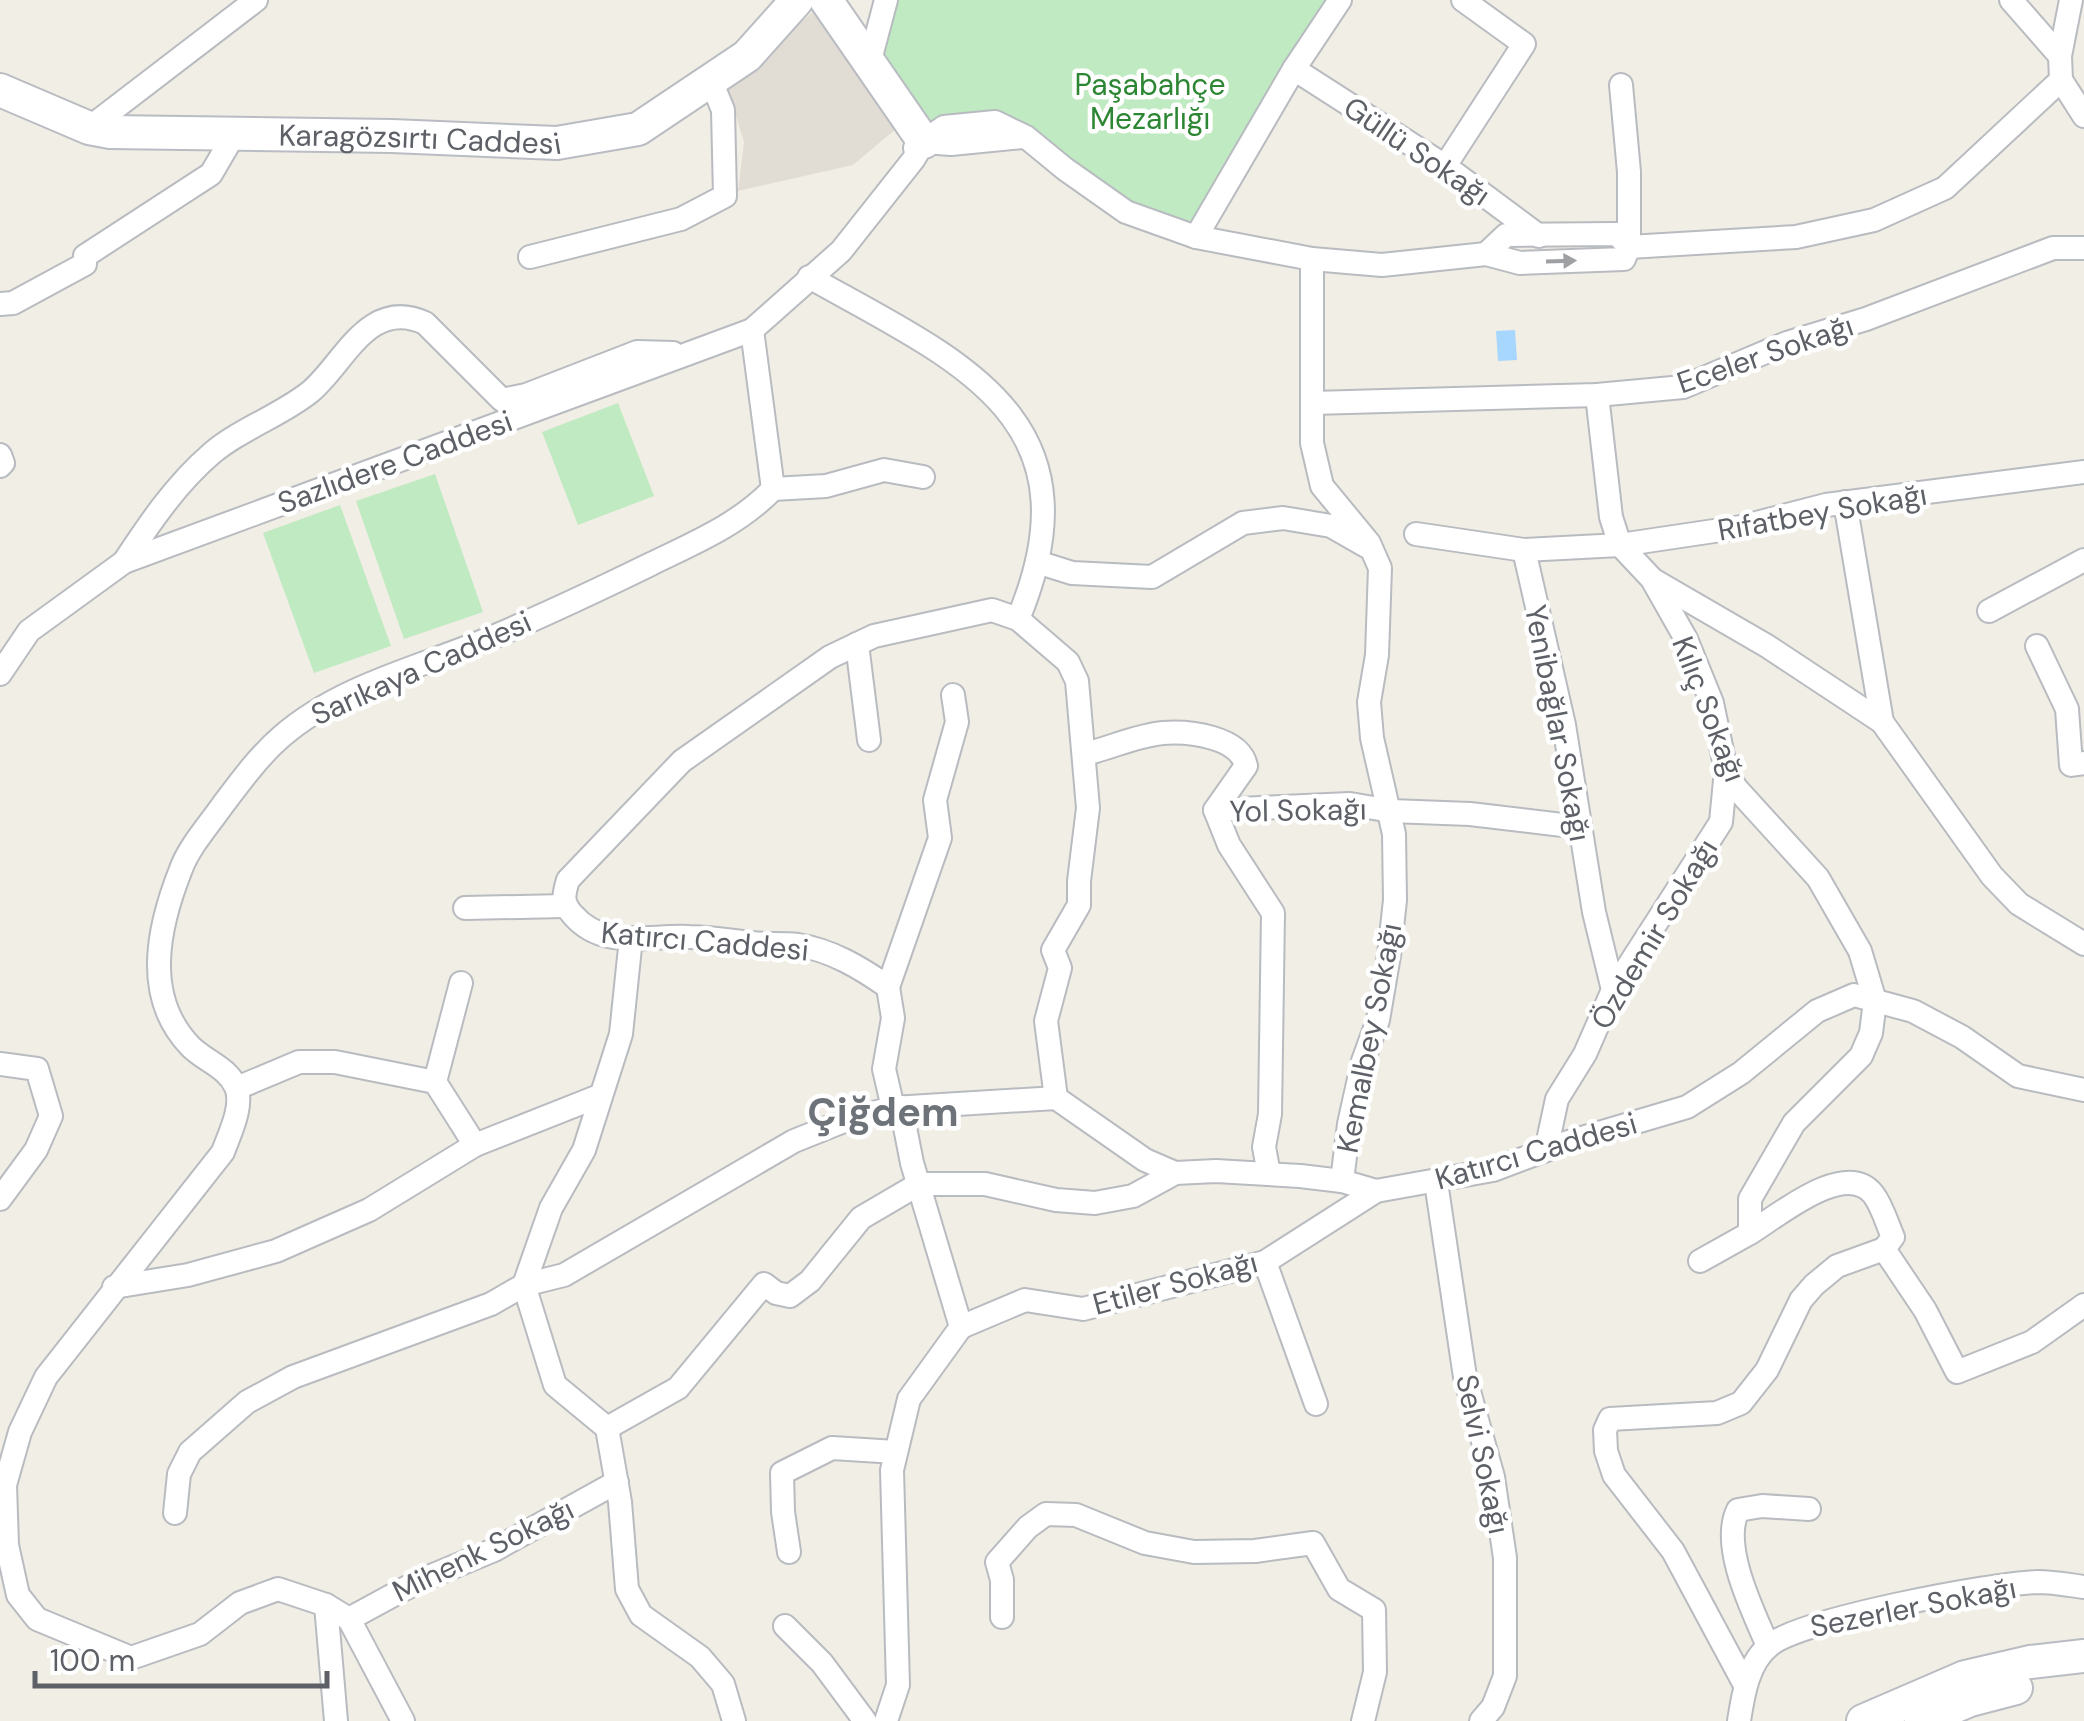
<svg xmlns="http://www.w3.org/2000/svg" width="2084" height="1721" font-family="'DM Sans',sans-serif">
  <rect width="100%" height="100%" fill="#f1eee5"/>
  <!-- education -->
  <polygon fill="#e1ddd4" points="815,10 897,128 853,165 738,191 744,142 727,86"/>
  <!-- green -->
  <g fill="#c0eac1">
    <polygon points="887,0 1326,0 1287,64 1196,237 1126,212 1027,137 924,142 869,64"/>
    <polygon points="618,403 654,496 578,525 542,432"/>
    <polygon points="435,474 483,612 404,639 356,501"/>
    <polygon points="340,505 391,646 314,673 263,533"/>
  </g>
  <!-- water -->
  <polygon fill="#a7d7ff" points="1515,330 1517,360 1498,361 1496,331"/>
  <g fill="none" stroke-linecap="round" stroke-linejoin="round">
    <defs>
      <g id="street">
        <polyline points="2011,0 2060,56"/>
        <polyline points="869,64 886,0"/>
        <polyline points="1294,69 1445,166 1539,236"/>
        <polyline points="2061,80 2060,56 2071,0"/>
        <polyline points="2061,80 2084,116"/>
        <polyline points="1621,85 1629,172 1629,247"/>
        <polyline points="89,128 256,0"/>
        <polyline points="924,142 951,144 1023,137"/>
        <polyline points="915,148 944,127 995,122 1026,137 1065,169 1126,212 1196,237 1312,259 1382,265 1486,254 1520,263 1624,259 1629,247"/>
        <polyline points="1445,166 1524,44 1463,0"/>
        <polyline points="1196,237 1294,69 1340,0"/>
        <polyline points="1486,254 1506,235 1617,234 1629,247 1796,237 1874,220 1945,188 2061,80"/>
        <polyline points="530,257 681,219 725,196 723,110 711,81"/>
        <polyline points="1312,259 1312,443 1322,486 1369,543 1380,568 1377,655 1369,702 1372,738 1394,834 1395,900 1389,955 1378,1020 1363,1061 1349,1124 1342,1181"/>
        <path d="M809 277C959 361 1102 418 1018 619"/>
        <polyline points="0,304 13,303 85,264 85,256 211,174 235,133"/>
        <path d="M1597 395 1611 517 1620 545 1652 579 1686 639 1712 703 1726 770 1736 788 1818 878 1860 951 1875 1001 1871 1033 1861 1056 1794 1123 1750 1199V1233C1778 1216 1845 1159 1873 1194 1882 1205 1887 1224 1893 1237L1884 1249 1925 1310 1957 1372 2032 1342 2084 1305"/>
        <polyline points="1313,403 1597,395 1683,387 1787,343 1866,319 2053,248 2084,248"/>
        <polyline points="0,455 3,463 0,466"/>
        <polyline points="773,489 826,486 884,470 923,477"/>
        <polyline points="1845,502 1882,722"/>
        <polyline points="1416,534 1524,550"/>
        <path d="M124 562C149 524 176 484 211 454 240 429 280 416 310 392 344 364 368 297 425 323L502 400 526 395 637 352 673 353"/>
        <polyline points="1037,562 1072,573 1152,577 1243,523 1283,518 1331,526 1366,546"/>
        <polyline points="1655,581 1767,646 1882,722 1992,876 2019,904 2084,944"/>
        <polyline points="1989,611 2084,560"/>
        <polyline points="857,644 869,740"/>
        <polyline points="2037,646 2067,709 2071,765 2084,763"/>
        <polyline points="0,674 29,631 124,562 752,330 841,251 913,160 924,142"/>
        <path d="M1085 754C1110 748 1138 735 1163 733 1190 731 1240 737 1246 766L1215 810"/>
        <polyline points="465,908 565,906"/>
        <polyline points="631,938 621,1034 584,1150 551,1208 524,1285 555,1385 607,1428 620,1502 627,1589 641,1615 700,1657 723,1684 734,1721"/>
        <polyline points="888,987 940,838 935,800 957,722 953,695"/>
        <polyline points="1613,990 1594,912 1564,725 1524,550 1620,545 1741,527 1826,505 2084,472"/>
        <polyline points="0,1064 37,1069 51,1116 36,1150 0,1199"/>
        <polyline points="435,1082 461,983"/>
        <polyline points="237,1088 299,1062 335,1062 435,1082 475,1145"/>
        <path d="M1056 1098 1046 1021 1060 968 1053 950 1079 905V881L1088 808 1077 681 1068 662 1018 619 992 610 874 636 830 657 682 761 568 880C563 896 562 903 573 915 603 950 648 935 689 937 710 937 730 941 751 943 766 945 782 943 798 945 831 950 861 968 888 987L893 1018 884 1069 893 1108 1056 1098 1145 1160 1175 1173 1216 1171 1300 1176 1342 1181 1376 1191 1493 1170 1565 1143 1687 1107 1741 1073 1817 1011 1854 995 1913 1011 1962 1037 2018 1076 2084 1090"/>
        <polyline points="1546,1150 1557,1099 1585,1054 1613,990 1721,822 1726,770"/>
        <polyline points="1269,1174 1264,1147 1270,1114 1273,913 1229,845 1215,810 1350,804 1391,811 1470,814 1579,827"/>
        <polyline points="1436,1182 1465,1377 1493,1477 1505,1558 1505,1676 1493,1707 1481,1721"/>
        <polyline points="1700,1261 1750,1233"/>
        <polyline points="1265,1262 1316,1404"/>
        <polyline points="114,1287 188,1275 276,1251 369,1210 475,1145 599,1096"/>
        <polyline points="961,1327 1025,1300 1083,1309 1265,1262 1376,1191"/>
        <polyline points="607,1428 678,1388 764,1284 776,1293 790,1296 810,1281 861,1218 919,1184 985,1184 1056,1200 1095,1203 1133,1196 1175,1173"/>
        <polyline points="175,1513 179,1474 190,1452 247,1402 293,1377 491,1304 524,1285 564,1275 794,1141 849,1119 893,1108"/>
        <polyline points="789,1552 783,1512 782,1473 832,1448 896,1452"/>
        <polyline points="326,1605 336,1721"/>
        <polyline points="1002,1617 1002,1580 997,1562 1028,1527 1046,1514 1076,1515 1145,1543 1194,1552 1255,1551 1313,1543 1339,1589 1374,1610 1375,1672 1363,1721"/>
        <polyline points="349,1619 419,1581 494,1550 617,1482"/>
        <polyline points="785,1626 822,1663 865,1721"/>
        <path d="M1768 1646C1753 1611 1720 1546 1738 1510L1762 1506 1809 1509"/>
        <polyline points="1745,1685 1673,1551 1614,1475 1606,1451 1605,1430 1610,1419 1717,1413 1741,1403 1767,1370 1801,1300 1814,1285 1837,1266 1884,1249"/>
        <path d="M403 1721 349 1619 326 1605 278 1589 240 1603 200 1634 131 1658 37 1619 18 1595 7 1545 5 1485 20 1432 46 1377 223 1152C229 1135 244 1106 236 1087 227 1067 205 1061 191 1047 142 997 158 927 181 869 189 847 208 826 222 806 240 782 259 756 281 737 343 683 427 666 500 634 551 612 602 588 651 564 696 542 738 525 773 489L752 330"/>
        <polyline points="886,1721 898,1685 892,1470 909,1399 961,1327 912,1163 901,1107"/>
        <path d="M1739 1721C1743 1695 1748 1662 1770 1645 1802 1619 1993 1583 2038 1582 2053 1582 2069 1585 2084 1587"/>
      </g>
      <g id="secondary">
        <polyline points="826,0 924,142"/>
        <path id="s1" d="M0 90 89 128 110 132 392 136 557 143 638 129 747 56 797 0"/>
        <polyline points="1863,1721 1965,1677 2030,1662 2084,1656"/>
        <polyline points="1921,1721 1970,1700 2016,1688"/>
      </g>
    </defs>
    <!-- street casing -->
    <use href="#street" stroke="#b8bbc0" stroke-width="26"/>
    <!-- secondary casing -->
    <use href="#secondary" stroke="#b9bcc2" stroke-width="36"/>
    <!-- street -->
    <use href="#street" stroke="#fff" stroke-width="22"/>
    <!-- secondary -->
    <use href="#secondary" stroke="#fff" stroke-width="32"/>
  </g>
  <!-- one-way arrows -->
  <defs><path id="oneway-solid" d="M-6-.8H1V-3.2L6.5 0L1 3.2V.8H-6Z" transform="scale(2.5)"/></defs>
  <use fill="#9ea0a4" href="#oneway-solid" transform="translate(1561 261) rotate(-2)"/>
  <g text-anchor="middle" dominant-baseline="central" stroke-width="9" stroke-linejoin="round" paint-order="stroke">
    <!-- park labels -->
    <g font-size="30" fill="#2d8633" stroke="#fff">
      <text x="1150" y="84">Paşabahçe<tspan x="1150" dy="34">Mezarlığı</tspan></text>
    </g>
    <!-- street labels -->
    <g font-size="30" fill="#5d6167" stroke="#fff">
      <text stroke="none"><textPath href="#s1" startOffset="428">Karagözsırtı Caddesi</textPath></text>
      <text transform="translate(1417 151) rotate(34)">Güllü Sokağı</text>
      <text transform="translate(1765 354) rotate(-19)">Eceler Sokağı</text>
      <text transform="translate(395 462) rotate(-20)">Sazlıdere Caddesi</text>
      <text transform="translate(1822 512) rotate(-10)">Rıfatbey Sokağı</text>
      <text transform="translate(421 668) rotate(-24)">Sarıkaya Caddesi</text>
      <text transform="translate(1709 709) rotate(69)">Kılıç Sokağı</text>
      <text transform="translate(1558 723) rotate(79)">Yenibağlar Sokağı</text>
      <text transform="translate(1298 810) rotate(-1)">Yol Sokağı</text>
      <text transform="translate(1654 934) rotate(-59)">Özdemir Sokağı</text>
      <text transform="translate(705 941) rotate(5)">Katırcı Caddesi</text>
      <text transform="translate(1369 1038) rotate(-79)">Kemalbey Sokağı</text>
      <text transform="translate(1536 1151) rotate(-16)">Katırcı Caddesi</text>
      <text transform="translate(1175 1283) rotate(-15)">Etiler Sokağı</text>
      <text transform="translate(1483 1454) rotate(78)">Selvi Sokağı</text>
      <text transform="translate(483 1550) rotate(-26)">Mihenk Sokağı</text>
      <text transform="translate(1913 1607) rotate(-11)">Sezerler Sokağı</text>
    </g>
    <!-- district labels -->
    <g font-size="40" font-weight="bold" fill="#6e7379" stroke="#fff">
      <text x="883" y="1112">Çiğdem</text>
    </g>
  </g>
  <!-- scale -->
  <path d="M35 1671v15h292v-15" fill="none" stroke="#5d6167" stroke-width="5"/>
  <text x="50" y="1671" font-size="30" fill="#5d6167" stroke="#ffffff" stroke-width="8" paint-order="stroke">100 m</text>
</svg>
